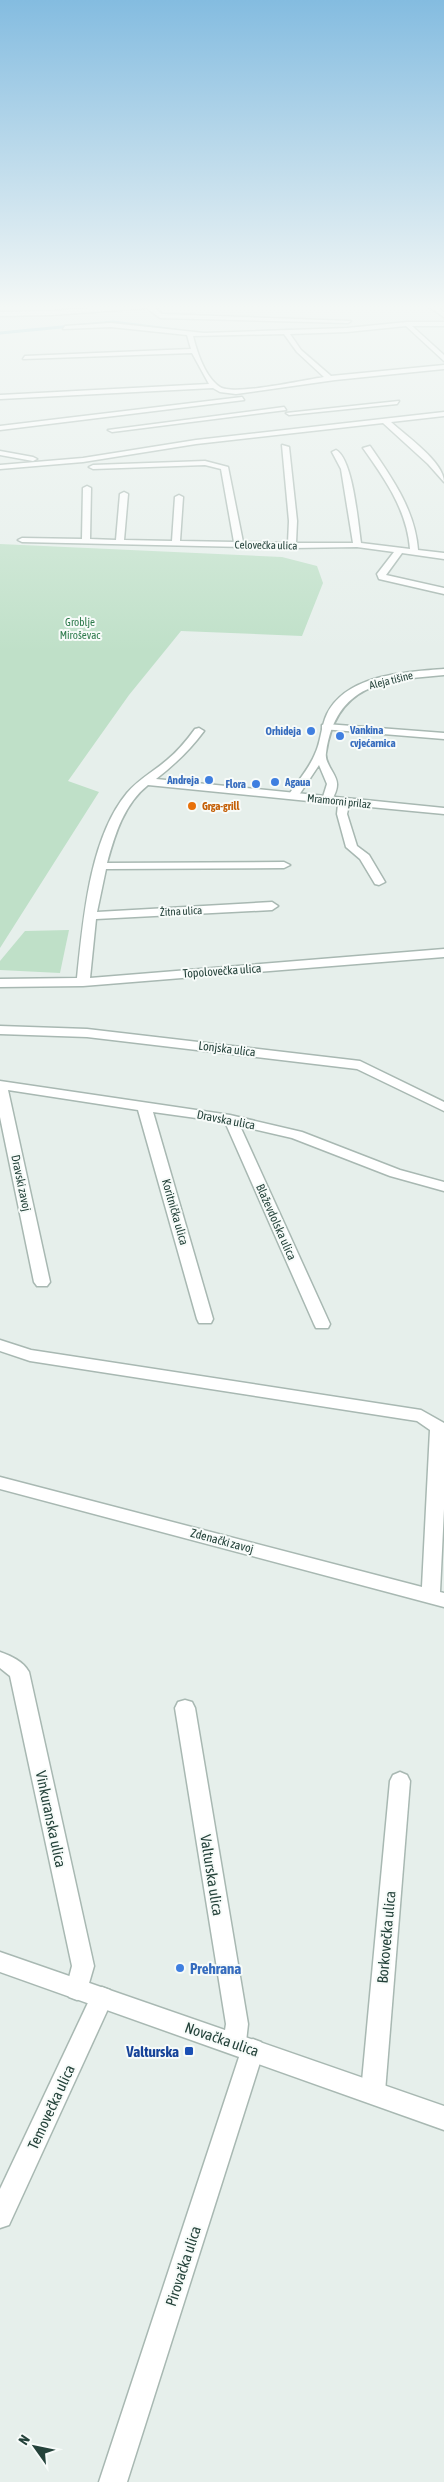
<svg xmlns="http://www.w3.org/2000/svg" width="444" height="2482" font-family="'Asap Condensed',sans-serif">
  <rect width="100%" height="100%" fill="#e6efeb"/>
  <!-- green -->
  <g fill="#bfe0c8">
    <polygon points="0,544 282,557 317,566 323,583 302,636 181,631 129,695 68,781 99,792 0,948"/>
    <polygon points="69,930 60,973 0,970 0,961 25,931"/>
  </g>
  <g fill="none" stroke-linecap="round" stroke-linejoin="round">
    <!-- stream -->
    <g stroke="#8ec9d4" stroke-width="3">
      <polyline points="249,332 291,330"/>
      <polyline points="0,333 113,322 176,330"/>
    </g>
    <defs>
      <g id="minor">
        <polygon points="131,305 161,305 154,307 162,314 351,321 348,323 160,318 147,308 52,315 0,316 0,312 52,311"/>
        <polygon points="426,305 433,305 444,312 444,317"/>
        <path d="M407 322H444V326H412L444 355V361L406 326 347 332 290 334 301 350 331 376 444 365V369L335 380 236 394 220 392 213 388 0 399V395L209 384 192 353 23 359 25 356 191 349 187 335 111 327 63 329 65 326 111 323 204 333 347 328ZM284 334 297 352 324 377C304 380 234 396 220 387 205 377 197 352 193 336Z"/>
        <polygon points="242,397 244,400 0,430 0,426"/>
        <polygon points="399,401 397,404 289,415 286,413"/>
        <polygon points="284,407 286,410 112,432 108,430"/>
        <path d="M444 412V416L391 422C406 436 444 462 444 482L428 464 383 423 196 444 83 462 0 469V465L83 458 196 440Z"/>
        <path d="M282 445 289 447 297 521 296 543H353L341 469 332 452 336 450C353 459 358 523 361 543L410 549C407 510 385 479 363 448L370 446C392 478 415 510 418 550L444 553V559L402 553 386 575 444 588V594L379 579 377 574 394 552 357 547 292 548 22 542 18 540 22 538 82 539 83 488 87 486 91 488 90 539 116 540 120 494 124 492 128 494 124 540 172 541 175 497 179 495 183 497 180 541 234 542 221 469 205 465 93 469 89 467 93 465 205 461 228 467 243 542 288 543 289 521Z"/>
        <polygon points="0,451 33,457 37,459 33,461 0,455"/>
        <polygon points="326,724 444,733 444,739 322,729 322,725"/>
        <path d="M199 728 204 731C190 750 174 765 156 779L444 808V814L349 805 347 814 357 846 369 855 385 882 379 885 375 884 360 859 346 847 337 814 338 804 148 785C124 804 115 834 107 863L284 862 290 865 284 868 106 869 97 912 272 902 278 906 272 910 96 919 90 978 444 949V957L83 986 0 987V979L77 978C83 922 89 839 127 793 139 779 153 772 167 760 178 751 187 740 195 729Z"/>
        <polygon points="0,1026 87,1029 360,1061 444,1102 444,1111 357,1069 87,1037 0,1034"/>
        <polygon points="0,1081 230,1115 302,1132 400,1170 444,1182 444,1191 390,1176 292,1138 240,1126 330,1324 328,1328 316,1328 314,1324 225,1122 153,1112 213,1319 211,1323 199,1323 197,1319 138,1110 8,1090 50,1282 47,1286 37,1286 34,1282 0,1117"/>
        <polygon points="0,1340 31,1350 421,1410 444,1423 444,1509 440,1592 444,1593 444,1607 0,1489 0,1477 422,1587 430,1430 417,1421 30,1361 0,1351"/>
        <path d="M0 1652C11 1656 23 1661 29 1672L94 1966 85 1997 77 2000 69 1997 66 1989 72 1966 10 1676 0 1668Z"/>
        <polygon points="185,1700 192,1702 195,1708 248,2024 246,2042 253,2039 261,2042 264,2050 127,2482 99,2482 241,2051 234,2054 226,2051 223,2043 226,2024 175,1708 178,1702"/>
        <polygon points="400,1772 407,1775 410,1781 385,2092 381,2100 373,2104 365,2100 361,2092 390,1781 393,1775"/>
        <polygon points="102,1987 110,1990 113,1998 9,2225 0,2228 0,2189 94,1990"/>
      </g>
      <g id="tertiary">
        <path d="M444 669V675C385 680 336 683 326 753 324 764 338 775 337 785 337 790 334 796 332 800L327 803 322 800 327 784 319 765 297 798H289L288 796C296 783 309 769 315 754 321 742 321 726 327 714 347 674 406 672 444 669Z"/>
        <polygon points="0,1952 444,2106 444,2130 0,1972"/>
      </g>
    </defs>
    <!-- minor casing -->
    <use href="#minor" stroke="#a8b8b2" stroke-width="3"/>
    <!-- tertiary casing -->
    <use href="#tertiary" stroke="#a8b8b2" stroke-width="3"/>
    <!-- minor -->
    <use href="#minor" fill="#fff" fill-rule="evenodd"/>
    <!-- tertiary -->
    <use href="#tertiary" fill="#fff" fill-rule="evenodd"/>
  </g>
  <!-- sky -->
  <linearGradient id="sky" x2="0" y2="1"><stop stop-color="#84bce0"/><stop offset="0.47" stop-color="#f4f8f6"/><stop offset="1" stop-color="#f4f8f6" stop-opacity="0"/></linearGradient>
  <rect width="444" height="653" fill="url(#sky)"/>
  <!-- markers -->
  <g fill="#3f7fe0" stroke="#f7fbf9" stroke-width="2">
    <circle cx="311" cy="731" r="5"/>
    <circle cx="340" cy="736" r="5"/>
    <circle cx="209" cy="780" r="5"/>
    <circle cx="275" cy="782" r="5"/>
    <circle cx="256" cy="784" r="5"/>
    <circle cx="180" cy="1968" r="5"/>
  </g>
  <circle fill="#e8710a" stroke="#f7fbf9" stroke-width="2" cx="192" cy="806" r="5"/>
  <rect fill="#1a4fb4" stroke="#f7fbf9" stroke-width="2" x="184" y="2046" width="10" height="10" rx="2.5"/>
  <g text-anchor="middle" dominant-baseline="central" stroke-width="4" stroke-linejoin="round" paint-order="stroke">
    <!-- far-street labels -->
    <g font-size="11" fill="#24423a" stroke="#f7fbf9">
      <text transform="translate(266 545) rotate(1)">Celovečka ulica</text>
      <text transform="translate(391 680) rotate(-14)">Aleja tišine</text>
      <text transform="translate(339 801) rotate(6)">Mramorni prilaz</text>
      <text transform="translate(181 911) rotate(-3)">Žitna ulica</text>
    </g>
    <!-- far-park labels -->
    <g font-size="11" fill="#2d7a4b" stroke="#f7fbf9">
      <text x="80" y="622">Groblje<tspan x="80" dy="13">Miroševac</tspan></text>
    </g>
    <!-- far-shop labels -->
    <g font-size="11" font-weight="bold" fill="#366cbe" stroke="#f7fbf9" text-anchor="end">
      <text x="350" y="730" text-anchor="start">Vankina<tspan x="350" dy="13">cvjećarnica</tspan></text>
      <text x="301" y="731">Orhideja</text>
      <text x="199" y="780">Andreja</text>
      <text x="285" y="782" text-anchor="start">Agaua</text>
      <text x="246" y="784">Flora</text>
    </g>
    <!-- far-food labels -->
    <g font-size="11" font-weight="bold" fill="#c56008" stroke="#f7fbf9" text-anchor="start">
      <text x="202" y="806">Grga-grill</text>
    </g>
    <!-- street labels -->
    <g font-size="12" fill="#24423a" stroke="#f7fbf9">
      <text transform="translate(222 971) rotate(-4)">Topolovečka ulica</text>
      <text transform="translate(227 1049) rotate(7)">Lonjska ulica</text>
      <text transform="translate(226 1120) rotate(11)">Dravska ulica</text>
      <text transform="translate(21 1183) rotate(78)">Dravski zavoj</text>
      <text transform="translate(175 1212) rotate(74)">Koritnička ulica</text>
      <text transform="translate(276 1222) rotate(66)">Blaževdolska ulica</text>
      <text transform="translate(222 1541) rotate(15)">Zdenački zavoj</text>
    </g>
    <!-- near-street labels -->
    <g font-size="15" fill="#24423a" stroke="#f7fbf9">
      <text transform="translate(51 1819) rotate(78)">Vinkuranska ulica</text>
      <text transform="translate(212 1875) rotate(81)">Valturska ulica</text>
      <text transform="translate(386 1937) rotate(-85)">Borkovečka ulica</text>
      <text transform="translate(222 2039) rotate(19)">Novačka ulica</text>
      <text transform="translate(51 2107) rotate(-65)">Temovečka ulica</text>
      <text transform="translate(183 2266) rotate(-72)">Pirovačka ulica</text>
    </g>
    <!-- near-shop labels -->
    <g font-size="15" font-weight="bold" fill="#366cbe" stroke="#f7fbf9" text-anchor="start">
      <text x="190" y="1968">Prehrana</text>
    </g>
    <!-- near-transit labels -->
    <g font-size="15" font-weight="bold" fill="#164399" stroke="#f7fbf9" text-anchor="end">
      <text x="179" y="2051">Valturska</text>
    </g>
  </g>
  <!-- north arrow -->
  <g transform="translate(35 2447) rotate(303)" stroke="#f7fbf9" stroke-width="4" paint-order="stroke">
  <path d="M0-4L9 19L0 12L-9 19Z" fill="#24423a"/>
  <text y="-8" font-size="14" font-weight="bold" text-anchor="middle" fill="#24423a">N</text>
  </g>
</svg>
